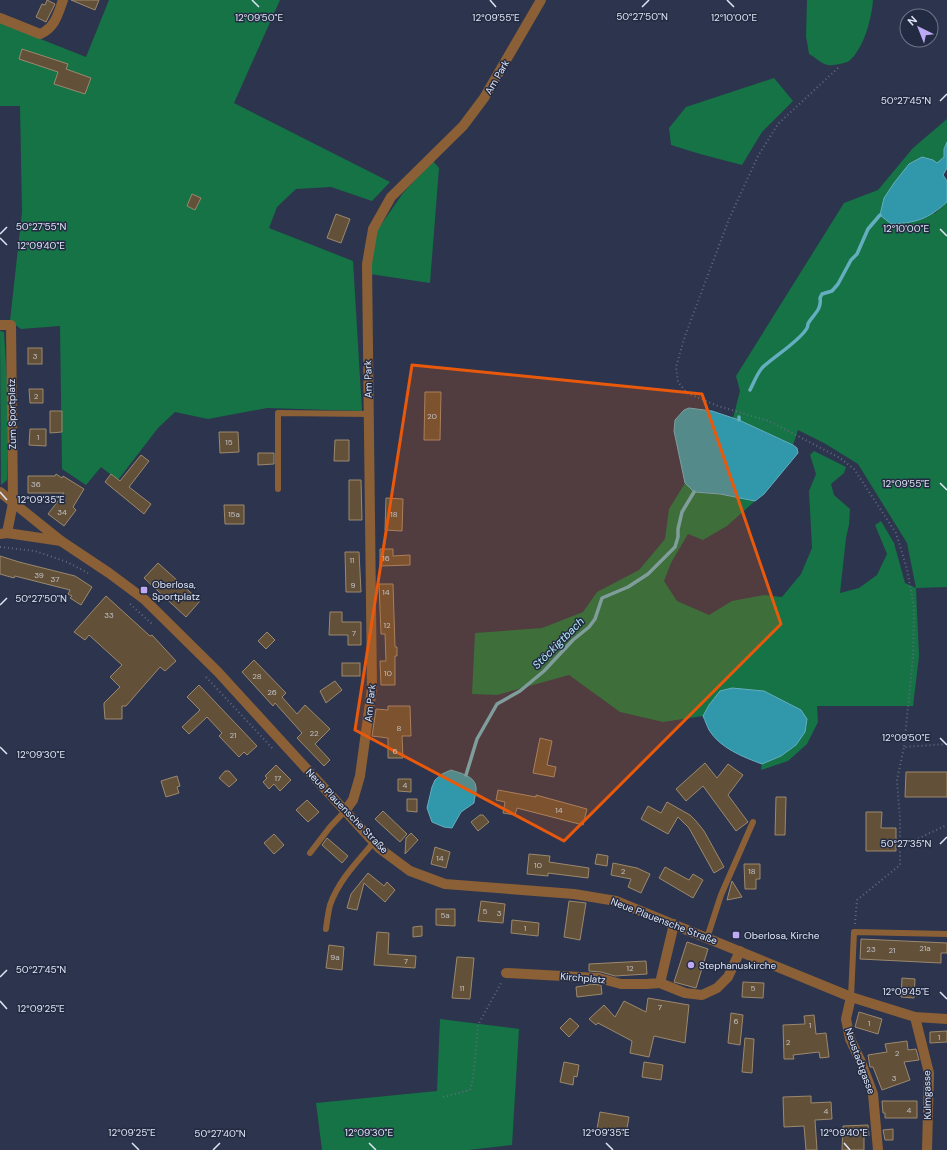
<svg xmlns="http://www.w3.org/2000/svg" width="947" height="1150" font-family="'DM Sans',sans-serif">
  <rect width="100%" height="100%" fill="#2c354d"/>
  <!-- green -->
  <g fill="#157345">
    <polygon points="109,0 280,0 234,103 390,182 372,201 331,187 296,189 277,207 269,228 353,261 362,411 267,408 208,419 175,412 158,428 118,480 101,467 86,485 62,469 60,326 21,329 10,321 22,212 20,106 0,106 0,23 86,57"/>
    <path d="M807 0H873C872 17 864 49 849 61 846 63 833 66 828 65 821 64 815 57 809 54L806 36Z"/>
    <polygon points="774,78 793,101 762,132 742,165 700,154 671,145 669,128 686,107"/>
    <polygon points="947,119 947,142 944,149 944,157 937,163 934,214 947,202 947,587 916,588 919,656 913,706 817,706 818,722 807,744 788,761 761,770 762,764 781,756 732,688 720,691 709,705 703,716 663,722 620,712 569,675 497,695 472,694 475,633 542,628 583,612 597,592 639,570 665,539 669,509 685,483 694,492 719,494 755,501 727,526 703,540 688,534 671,563 664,581 677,601 709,615 732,601 764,595 782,597 801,574 812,548 809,491 816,474 810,455 814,451 846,467 844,473 831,484 834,495 850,509 849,525 846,538 840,593 859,588 877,575 887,554 875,525 881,521 894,543 905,583 916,588 907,543 858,464 824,443 798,430 793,445 733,418 740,391 736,376 844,203 878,190 913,148"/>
    <polygon points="433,161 439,168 430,283 370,274 376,232 403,193"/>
    <polygon points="0,331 4,332 7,380 7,480 1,485"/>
    <polygon points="440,1019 519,1029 512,1145 468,1150 322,1150 316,1103 437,1091"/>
  </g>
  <!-- water -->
  <g fill="#3197aa" stroke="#65aec0">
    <path d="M947 142V168L943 175 947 181V202C928 219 916 223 891 224L880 215 884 198 894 183 909 164 922 157 933 160 937 163 944 157V149Z"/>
    <polygon points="689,408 712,411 739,420 793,445 797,448 798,453 764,494 755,501 720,494 694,492 685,483 674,431 675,420 684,410"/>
    <path d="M732 688 764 691 801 710 807 719 805 732 796 745 781 756 762 764C743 757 720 748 709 730 707 726 705 720 703 716L709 705 720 691Z"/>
    <path d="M451 770C460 773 475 776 476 787 477 792 474 798 474 803L461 812 452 828 444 827 432 822 427 808 432 787 435 780 442 774Z"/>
  </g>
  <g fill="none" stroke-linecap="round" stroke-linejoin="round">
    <!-- stream -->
    <g stroke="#65aec0" stroke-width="3.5">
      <path d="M750 390C754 382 757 374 762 368 773 357 800 341 807 328 809 324 806 327 809 322 814 314 822 309 820 298L822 294 832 291 838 284 851 260 857 254 868 229 880 215"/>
      <polyline points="739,420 739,417"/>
      <polyline points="466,775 477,739 497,704 520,691 544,671 573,640 589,627 595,619 602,598 628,587 648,574 675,547 678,537 678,529 682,512 694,492"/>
    </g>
  </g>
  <!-- building -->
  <g fill="#635038" stroke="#9c886e">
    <polygon points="47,0 55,4 46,22 36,17 42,4 45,5"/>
    <polygon points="71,0 99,0 95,10"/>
    <polygon points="22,49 68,64 66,69 91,78 85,94 54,84 58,72 19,59"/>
    <polygon points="192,194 201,198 195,210 187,206"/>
    <polygon points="336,214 350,219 341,243 327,238"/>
    <rect x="28" y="348" width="14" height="16"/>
    <polygon points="29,389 43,389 43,403 30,403"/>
    <polygon points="425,392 441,392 440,440 424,440"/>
    <polygon points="50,411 62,411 62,432 50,433"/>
    <polygon points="30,429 46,429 46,446 29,445"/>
    <polygon points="219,432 238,432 239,452 220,453"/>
    <polygon points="335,440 349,440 349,461 334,461"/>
    <polygon points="258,453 274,453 274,464 258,465"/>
    <polygon points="141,455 149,461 129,487 151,504 144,514 105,482 111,474 120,481"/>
    <polygon points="56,474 62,478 63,476 84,489 73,507 76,510 64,526 48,514 64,493 28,493 28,476 55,476"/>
    <polygon points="349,480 361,480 362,520 349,520"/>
    <polygon points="386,498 403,499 402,531 385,530"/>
    <polygon points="224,505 244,505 244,524 225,524"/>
    <polygon points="380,549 393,549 393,556 410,555 410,565 380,566"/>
    <polygon points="345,552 359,552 361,592 346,592"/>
    <polygon points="0,556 19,562 75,576 92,587 81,605 70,598 72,596 68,594 70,590 15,576 14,578 0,574"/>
    <polygon points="158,563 200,601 186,617 144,578"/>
    <polygon points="379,584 393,584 395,647 397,647 397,656 395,656 395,685 381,685 380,661 386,661 385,634 381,634"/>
    <polygon points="106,596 150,636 152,635 176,661 165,671 160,667 126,706 122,706 122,719 105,719 104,706 104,703 120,687 110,677 122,665 89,635 85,640 74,632"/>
    <polygon points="330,612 342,612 342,622 361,622 361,645 348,645 348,635 329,635"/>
    <polygon points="267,632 275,640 266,649 258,641"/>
    <polygon points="254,660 286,693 282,697 297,714 305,705 330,729 315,744 330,760 324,766 297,738 302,733 275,703 273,706 242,672"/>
    <rect x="342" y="663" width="18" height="13"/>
    <polygon points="335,681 342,690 326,703 320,691"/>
    <polygon points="199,685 257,746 247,755 244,752 239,757 219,736 222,733 207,717 189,734 182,727 200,710 187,697"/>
    <polygon points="388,706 410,706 411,736 402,736 403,758 388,758 388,738 372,736 376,709 388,710"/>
    <polygon points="540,738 552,741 547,765 556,767 554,777 533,773"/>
    <polygon points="705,763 717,778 728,764 743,775 728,795 748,822 736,831 703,786 686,801 676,789"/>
    <polygon points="276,765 291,780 280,791 274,784 269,789 263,782 267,778 265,776"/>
    <polygon points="225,771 229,771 237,780 229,787 219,778"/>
    <polygon points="906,772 947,772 947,797 905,797"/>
    <polygon points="177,776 180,786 177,787 179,793 166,797 161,781"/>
    <polygon points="398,779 411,779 411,792 398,791"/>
    <polygon points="498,790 536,797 536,795 587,809 583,825 517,808 515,815 503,813 505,802 496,800"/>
    <polygon points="776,797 786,797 785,835 775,835"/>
    <polygon points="407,799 417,799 417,812 407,811"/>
    <polygon points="307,800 319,812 308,822 296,810"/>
    <polygon points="667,802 690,815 696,821 704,831 724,867 714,873 689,828 678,817 668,834 641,819 648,806 661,813"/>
    <polygon points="383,811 407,834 400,842 375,819"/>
    <polygon points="866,812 882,812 881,828 896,828 896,851 866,851"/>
    <polygon points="480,815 483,815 489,822 478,831 471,822"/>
    <polygon points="411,833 418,840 405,854 406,838"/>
    <polygon points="274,834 284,845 274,854 264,843"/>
    <polygon points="327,838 348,856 342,863 322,845"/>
    <polygon points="435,847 450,852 446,868 431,864"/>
    <polygon points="529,854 550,856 549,862 589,868 588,878 548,873 548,876 527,874"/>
    <polygon points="597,854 608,856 607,866 595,864"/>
    <polygon points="613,863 637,868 650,874 641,893 628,887 631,879 611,875"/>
    <polygon points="744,864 760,864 760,879 756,879 756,889 745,889"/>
    <polygon points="665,867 689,880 693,874 703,880 693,898 659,878"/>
    <polygon points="368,873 384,886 387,882 395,890 385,902 364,883 357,910 347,908 351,894"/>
    <polygon points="732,881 742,897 727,900"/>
    <polygon points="481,901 505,904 503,923 478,921"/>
    <polygon points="569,901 586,903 580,940 564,937"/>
    <polygon points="436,909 455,909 455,926 436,925"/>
    <polygon points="512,920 539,923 538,936 511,933"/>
    <polygon points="422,926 422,936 413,937 413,927"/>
    <polygon points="377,932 389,933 388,954 416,956 415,968 374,965"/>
    <polygon points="861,939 947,943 947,953 941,953 941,963 860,959"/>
    <polygon points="687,942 708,949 696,988 674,982"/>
    <polygon points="329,945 344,947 342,970 326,968"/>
    <polygon points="457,957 474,958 470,999 452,998"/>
    <polygon points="646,961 647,974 615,976 601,972 589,971 589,964"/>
    <polygon points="902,978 915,979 914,998 901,997"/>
    <polygon points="743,982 764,983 763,998 742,997"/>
    <polygon points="589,984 601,985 602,994 577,997 576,987 589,985"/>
    <polygon points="648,998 689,1005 685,1043 654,1036 649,1057 630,1053 632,1041 598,1023 596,1025 589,1019 604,1005 615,1017 624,1001 646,1012"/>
    <polygon points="859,1012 882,1019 878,1034 855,1027"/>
    <polygon points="731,1013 743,1015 740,1045 728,1043"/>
    <polygon points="814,1015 816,1034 826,1033 829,1057 820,1058 819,1052 793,1055 794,1059 784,1059 783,1025 805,1024 804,1016"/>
    <polygon points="570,1018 579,1026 569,1037 560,1028"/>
    <polygon points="947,1031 947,1042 930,1043 930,1032"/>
    <polygon points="745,1038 754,1039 752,1073 742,1072"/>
    <polygon points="907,1041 908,1050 916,1049 919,1060 904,1062 910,1080 882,1090 873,1067 870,1067 868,1055 887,1052 885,1044"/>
    <polygon points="564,1062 579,1065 577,1077 574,1076 573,1085 560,1082"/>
    <polygon points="644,1062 663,1065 661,1080 642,1077"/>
    <polygon points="811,1096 811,1103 831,1102 832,1119 815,1120 817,1150 806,1150 804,1126 784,1127 783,1097"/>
    <polygon points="882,1101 917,1101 917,1118 885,1118 885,1113 883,1113"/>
    <polygon points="600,1112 629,1117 626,1134 597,1129"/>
    <polygon points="868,1125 869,1136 864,1136 864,1150 842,1150 843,1126"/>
    <polygon points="893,1129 893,1140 885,1140 883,1130"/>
  </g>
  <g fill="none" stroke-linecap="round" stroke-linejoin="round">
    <!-- path -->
    <g stroke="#626a80" stroke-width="2" stroke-dasharray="1 3" stroke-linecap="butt">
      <polyline points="838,68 778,124 758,156 729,219 685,336 676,367 678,382 687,393 718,406 769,421 840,458 854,469 896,533 907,569 914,607 913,657 904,747"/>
      <polyline points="0,547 35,551 67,562 88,573"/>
      <polyline points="130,604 152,624"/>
      <polyline points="206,677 273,749"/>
      <polyline points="900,847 947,825"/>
      <polyline points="855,924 857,900 900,865 900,820 897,780 904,747 947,744"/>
      <polyline points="443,1097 470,1090 473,1079 478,1025 501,983"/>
    </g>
    <!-- lane -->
    <g stroke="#8b6036" stroke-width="6">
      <polyline points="278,489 278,413 369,414"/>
      <polyline points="310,853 330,827 345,811"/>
      <path d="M326 929C327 921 328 913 330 905 339 880 357 862 374 842"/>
      <polyline points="707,938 721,895 753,822"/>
      <polyline points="851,997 854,932 947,934"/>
    </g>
    <!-- street -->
    <g stroke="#8b6036" stroke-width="10">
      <path d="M0 18 40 34C55 28 58 14 63 0"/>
      <polyline points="0,325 11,325 13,503 7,533"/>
      <polyline points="0,492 61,541"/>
      <polyline points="0,534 7,533 61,541 109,573 144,599 218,672 379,848 410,871 445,884 574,894 616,901 851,997 915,1017 947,1019"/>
      <polyline points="345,811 353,800 360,776 372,688 367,264 373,229 391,197 463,126 484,98 541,0"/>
      <polyline points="506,973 599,978 621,984 646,984 660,983 674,924"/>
      <polyline points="660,983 685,993 702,995 717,988 728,977 740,951"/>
      <polyline points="851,997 846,1019 850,1039 861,1062 873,1094 878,1150"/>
      <polyline points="915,1017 929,1073 927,1150"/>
    </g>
  </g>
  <!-- marked area -->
  <path fill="#e8590c" fill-opacity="0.2" stroke="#e8590c" stroke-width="3" stroke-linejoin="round" d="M412 365 702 394 781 624 564 841 355 730Z"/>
  <!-- ticks -->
  <path fill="none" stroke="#dfe5f5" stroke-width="1.5" d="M252 0 259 7M490 0 496 7M727 0 734 7M642 7 649 0M940 101 947 94M940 229 947 236M0 234 7 227M0 238 7 245M940 483 947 490M0 492 7 500M0 605 7 598M940 738 947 745M0 747 7 754M940 844 947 837M0 977 7 970M940 992 947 999M0 1001 7 1009M132 1143 139 1150M369 1143 376 1150M606 1143 613 1150M844 1143 850 1150M213 1150 220 1143"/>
  <!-- markers -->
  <g fill="#bea9f5" stroke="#232b42" stroke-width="1.5">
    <rect x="140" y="586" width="8" height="8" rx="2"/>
    <rect x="732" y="931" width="8" height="8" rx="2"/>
    <circle cx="691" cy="965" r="4"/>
  </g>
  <g text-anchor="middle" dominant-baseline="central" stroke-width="3" stroke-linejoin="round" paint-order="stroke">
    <!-- number labels -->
    <g font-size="8" fill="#c0c0c6">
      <text x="35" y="356">3</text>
      <text x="36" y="396">2</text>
      <text x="432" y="416">20</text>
      <text x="38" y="437">1</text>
      <text x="229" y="442">15</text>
      <text x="36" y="484">36</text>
      <text x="62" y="512">34</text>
      <text x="234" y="514">15a</text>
      <text x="394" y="514">18</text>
      <text x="386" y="558">16</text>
      <text x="352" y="560">11</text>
      <text x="39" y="575">39</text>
      <text x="55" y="579">37</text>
      <text x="353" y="585">9</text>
      <text x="386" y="592">14</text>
      <text x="109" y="615">33</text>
      <text x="387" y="625">12</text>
      <text x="354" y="633">7</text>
      <text x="388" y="673">10</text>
      <text x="257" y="676">28</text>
      <text x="272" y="692">26</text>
      <text x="399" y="728">8</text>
      <text x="314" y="733">22</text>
      <text x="233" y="735">21</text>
      <text x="395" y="751">6</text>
      <text x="278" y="778">17</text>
      <text x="405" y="785">4</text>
      <text x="559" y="810">14</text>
      <text x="440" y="858">14</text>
      <text x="538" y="865">10</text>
      <text x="623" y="871">2</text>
      <text x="752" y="871">18</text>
      <text x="485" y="911">5</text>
      <text x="499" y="913">3</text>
      <text x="445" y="915">5a</text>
      <text x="525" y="928">1</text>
      <text x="925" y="948">21a</text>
      <text x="871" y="949">23</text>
      <text x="892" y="950">21</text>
      <text x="335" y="957">9a</text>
      <text x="406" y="961">7</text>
      <text x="630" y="968">12</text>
      <text x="462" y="988">11</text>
      <text x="753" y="988">5</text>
      <text x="660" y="1007">7</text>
      <text x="736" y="1021">6</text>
      <text x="869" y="1023">1</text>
      <text x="810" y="1025">1</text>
      <text x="939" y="1037">1</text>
      <text x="788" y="1042">2</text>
      <text x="897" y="1053">2</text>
      <text x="894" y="1078">3</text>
      <text x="909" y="1110">4</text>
      <text x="826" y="1111">4</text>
    </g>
    <!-- street labels -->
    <g font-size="10" fill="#dfe5f5" stroke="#232b42">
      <text transform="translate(497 77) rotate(-60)">Am Park</text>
      <text transform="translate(368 379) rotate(-91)">Am Park</text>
      <text transform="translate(12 414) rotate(-91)">Zum Sportplatz</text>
      <text transform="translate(370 703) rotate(-84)">Am Park</text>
      <text transform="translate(347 811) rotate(46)">Neue Plauensche Straße</text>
      <text transform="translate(664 921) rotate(21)">Neue Plauensche Straße</text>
      <text transform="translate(583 978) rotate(5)">Kirchplatz</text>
      <text transform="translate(860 1061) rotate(70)">Neustadtgasse</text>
      <text transform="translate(927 1095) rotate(-91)">Kulmgasse</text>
    </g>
    <!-- poi labels -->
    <g font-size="10" fill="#dfe5f5" stroke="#232b42" text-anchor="start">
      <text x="152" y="584">Oberlosa,<tspan x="152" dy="12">Sportplatz</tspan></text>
      <text x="744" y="935">Oberlosa, Kirche</text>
      <text x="699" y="965">Stephanuskirche</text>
    </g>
    <!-- water labels -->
    <g font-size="11" font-style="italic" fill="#b5edfa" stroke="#232b42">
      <text transform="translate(558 643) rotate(-45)">Stöckigtbach</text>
    </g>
  </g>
  <g font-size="10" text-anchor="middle" fill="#dfe5f5" stroke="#232b42" stroke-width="3" stroke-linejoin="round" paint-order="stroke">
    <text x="642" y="20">50°27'50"N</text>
    <text x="496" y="21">12°09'55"E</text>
    <text x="734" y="21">12°10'00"E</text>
    <text x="259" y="21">12°09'50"E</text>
    <text x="906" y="104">50°27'45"N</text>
    <text x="41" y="230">50°27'55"N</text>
    <text x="906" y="232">12°10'00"E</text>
    <text x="41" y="249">12°09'40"E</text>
    <text x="906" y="487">12°09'55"E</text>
    <text x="41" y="503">12°09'35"E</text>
    <text x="41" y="602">50°27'50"N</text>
    <text x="906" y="741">12°09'50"E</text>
    <text x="41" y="758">12°09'30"E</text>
    <text x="906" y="847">50°27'35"N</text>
    <text x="41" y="973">50°27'45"N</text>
    <text x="906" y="995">12°09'45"E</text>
    <text x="41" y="1012">12°09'25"E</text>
    <text x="132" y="1136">12°09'25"E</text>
    <text x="369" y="1136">12°09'30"E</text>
    <text x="606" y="1136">12°09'35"E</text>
    <text x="844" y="1136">12°09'40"E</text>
    <text x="220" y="1137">50°27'40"N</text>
  </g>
  <!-- north arrow -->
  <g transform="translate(919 28) rotate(317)"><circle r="19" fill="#232b42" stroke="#6e758a"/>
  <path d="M0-3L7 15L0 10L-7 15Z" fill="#bea9f5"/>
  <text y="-6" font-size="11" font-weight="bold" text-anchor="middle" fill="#dfe5f5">N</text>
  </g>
</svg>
